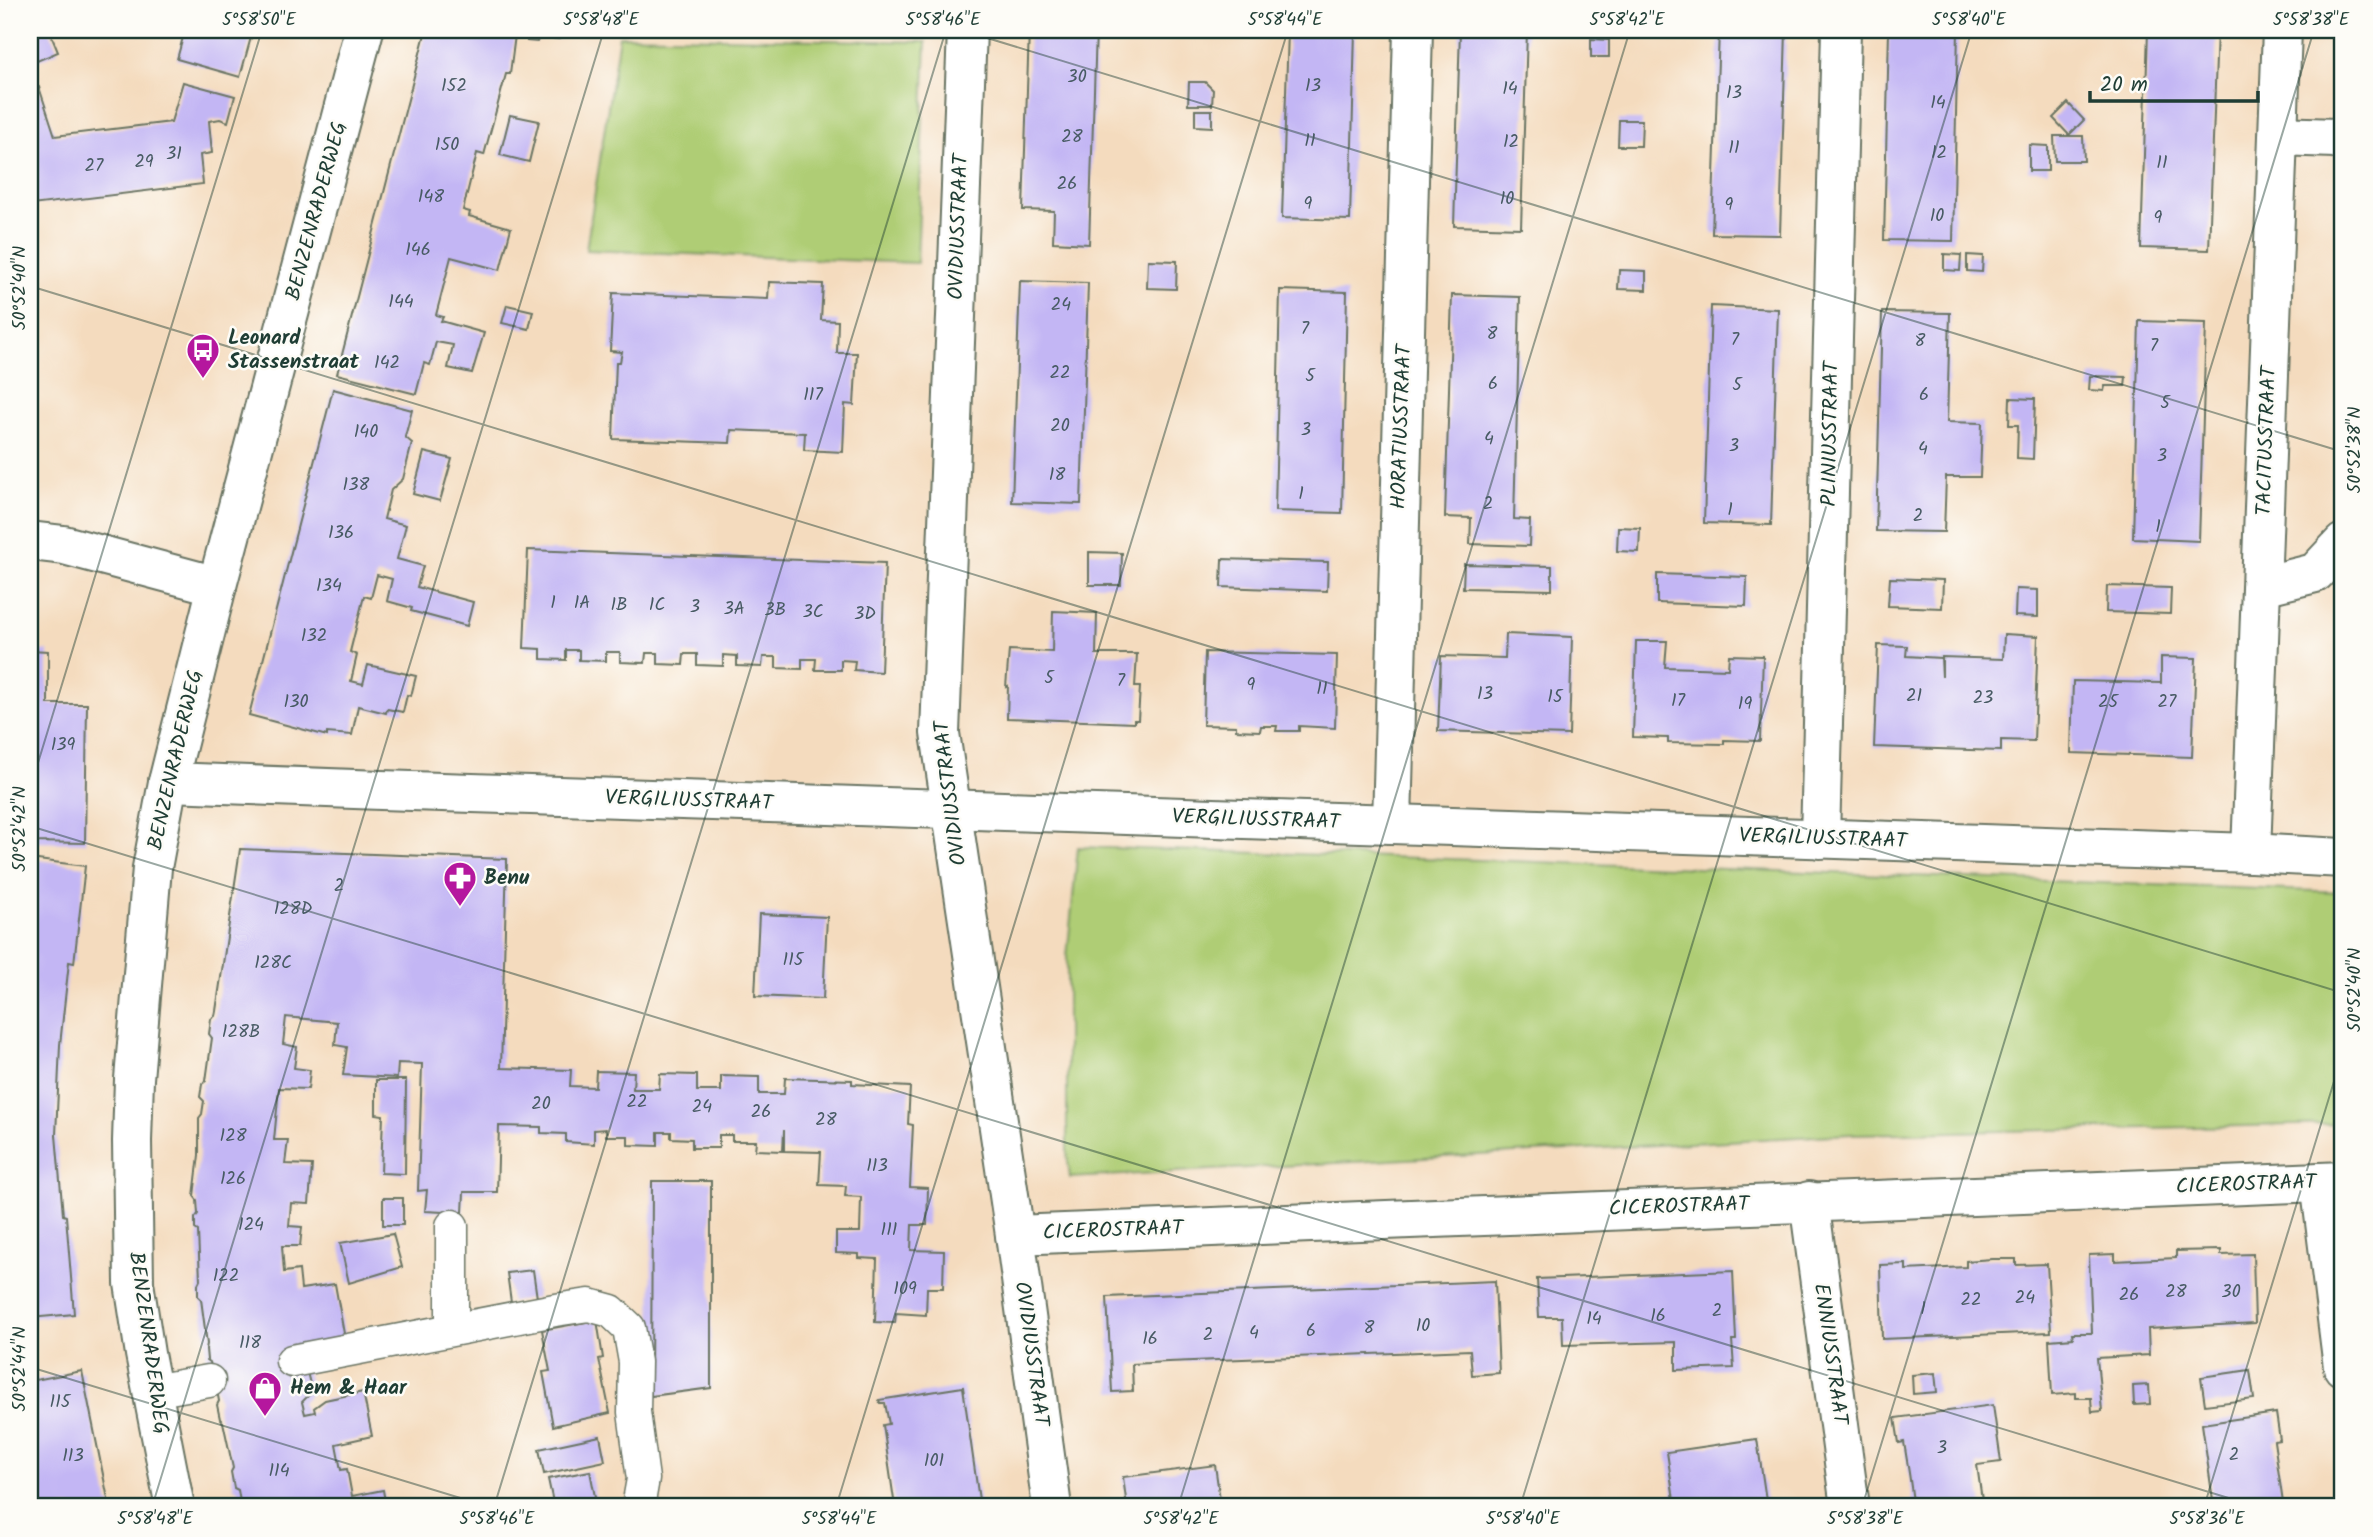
<svg xmlns="http://www.w3.org/2000/svg" width="2373" height="1537" font-family="Kalam,sans-serif">
  <rect width="100%" height="100%" fill="#fdfcf7"/>
  <filter id="ink" filterUnits="userSpaceOnUse"><feTurbulence type="fractalNoise" baseFrequency=".0143" numOctaves="2"/><feDisplacementMap in="SourceGraphic" scale="14" xChannelSelector="R" yChannelSelector="G"/><feConvolveMatrix kernelMatrix="1 2 1 2 8 2 1 2 1" color-interpolation-filters="sRGB"/></filter>
  <filter id="wash" filterUnits="userSpaceOnUse"><feTurbulence type="fractalNoise" baseFrequency=".00686" numOctaves="4" result="noise"/><feDisplacementMap in="SourceGraphic" scale="28" xChannelSelector="R" yChannelSelector="G"/><feGaussianBlur stdDeviation="1.57" result="paint"/><feColorMatrix in="noise" values="0 0 0 0 0 0 0 0 0 0 0 0 0 0 0 0 0 1.4 0 .05"/><feComposite in="paint" operator="in"/></filter>
  <g filter="url(#wash)">
    <rect width="100%" height="100%" fill="#f4dbbe"/>
    <!-- green -->
    <g fill="#afcd75" stroke="#678554" stroke-width="2">
      <polygon points="619,36 926,42 917,263 586,250"/>
      <polygon points="1078,847 1510,861 2343,892 2343,1124 1851,1134 1070,1178 1067,1152 1067,957"/>
    </g>
    <g id="blocks">
      <!-- building -->
      <g fill="#c3b6f4">
        <polygon points="30,30 49,30 58,52 30,64"/>
        <polygon points="185,30 253,30 240,77 177,59"/>
        <polygon points="426,30 560,30 559,39 539,37 537,42 527,41 527,37 515,35 510,74 506,74 484,155 477,153 463,210 470,212 469,216 511,228 500,270 451,257 436,315 443,317 441,321 484,333 472,373 448,368 453,345 436,342 430,365 424,363 416,394 337,374"/>
        <polygon points="1029,30 1096,30 1089,244 1053,242 1054,211 1023,210"/>
        <polygon points="1288,30 1355,30 1350,220 1282,218"/>
        <polygon points="1460,30 1527,30 1521,228 1454,226"/>
        <polygon points="1719,30 1786,30 1780,235 1712,234"/>
        <polygon points="1889,30 1958,30 1953,241 1884,240"/>
        <polygon points="2148,30 2217,30 2209,250 2141,248"/>
        <polygon points="1591,39 1609,40 1609,57 1591,57"/>
        <polygon points="183,82 235,96 228,122 220,119 209,121 212,153 200,155 203,184 32,205 30,187 30,91 39,87 55,136 171,122"/>
        <polygon points="1189,82 1205,82 1213,90 1212,105 1188,105"/>
        <polygon points="2068,103 2084,120 2069,135 2053,118"/>
        <polygon points="1195,110 1212,110 1212,127 1195,126"/>
        <polygon points="510,115 539,121 529,162 500,155"/>
        <polygon points="1619,120 1642,120 1641,146 1618,146"/>
        <polygon points="2054,136 2083,136 2084,161 2055,161"/>
        <polygon points="2029,145 2048,146 2048,171 2029,171"/>
        <polygon points="1944,254 1961,255 1960,271 1944,270"/>
        <polygon points="1967,255 1983,256 1982,272 1967,271"/>
        <polygon points="1148,260 1177,261 1176,289 1147,288"/>
        <polygon points="1619,270 1646,271 1646,290 1618,289"/>
        <polygon points="1020,281 1088,283 1081,504 1012,502"/>
        <polygon points="769,282 823,284 821,320 838,321 837,353 857,353 854,405 845,404 843,452 804,450 805,433 731,430 730,443 613,439 616,362 620,362 622,352 610,351 613,293 768,299"/>
        <polygon points="1280,290 1347,292 1342,513 1275,511"/>
        <polygon points="1452,295 1520,297 1514,519 1530,520 1529,546 1470,544 1471,518 1445,517"/>
        <polygon points="507,305 533,311 529,329 502,323"/>
        <polygon points="1711,306 1778,309 1771,525 1704,523"/>
        <polygon points="1882,312 1950,313 1947,422 1982,423 1980,477 1946,477 1944,532 1876,531"/>
        <polygon points="2139,321 2206,323 2199,541 2133,538"/>
        <polygon points="2090,376 2126,377 2125,386 2105,386 2104,391 2089,390"/>
        <polygon points="333,389 412,410 405,437 412,443 403,479 391,490 384,519 406,525 397,559 423,566 417,587 473,602 467,626 411,611 412,608 387,601 392,579 377,575 371,598 364,596 350,652 357,655 351,681 363,684 368,665 416,676 411,696 407,695 403,712 387,709 386,713 358,706 352,735 327,733 327,736 249,715"/>
        <polygon points="2010,398 2035,399 2033,459 2017,458 2018,425 2009,425"/>
        <polygon points="424,452 452,459 440,501 413,494"/>
        <polygon points="1618,527 1640,528 1639,552 1617,551"/>
        <polygon points="528,550 885,563 881,672 854,670 855,661 841,660 841,670 815,670 816,659 802,659 802,669 776,668 776,657 763,657 762,667 737,666 737,656 723,655 723,666 697,665 697,654 684,654 683,665 658,664 658,653 646,653 645,663 620,662 620,652 606,652 606,661 579,660 579,650 566,650 566,660 541,659 541,649 524,648"/>
        <polygon points="1089,552 1122,553 1121,585 1089,585"/>
        <polygon points="1222,559 1328,562 1327,591 1221,587"/>
        <polygon points="1464,564 1552,566 1552,590 1463,588"/>
        <polygon points="1657,574 1747,577 1746,606 1657,603"/>
        <polygon points="1890,578 1943,580 1942,608 1888,606"/>
        <polygon points="2107,586 2171,588 2170,614 2106,612"/>
        <polygon points="2016,589 2038,590 2038,617 2015,616"/>
        <polygon points="1053,611 1097,613 1096,654 1137,654 1135,687 1140,687 1138,720 1134,720 1134,723 1007,718 1008,686 1006,687 1009,650 1052,652"/>
        <polygon points="1506,634 1572,637 1569,735 1438,731 1441,656 1505,658"/>
        <polygon points="2004,634 2038,636 2034,741 2001,740 2001,751 1874,747 1878,645 1907,646 1906,656 1941,658 1942,677 1942,657 2003,659"/>
        <polygon points="1636,641 1667,641 1665,667 1728,669 1729,655 1763,656 1760,741 1724,740 1724,744 1668,743 1668,738 1633,737"/>
        <polygon points="30,650 48,651 48,704 87,704 85,843 30,842"/>
        <polygon points="1205,652 1337,655 1335,728 1299,726 1299,731 1276,731 1277,726 1261,726 1260,731 1236,730 1236,726 1203,725"/>
        <polygon points="2161,657 2196,658 2192,757 2071,753 2073,681 2161,683"/>
        <polygon points="240,849 507,859 501,1068 571,1070 570,1086 595,1087 596,1071 634,1072 633,1089 659,1089 660,1074 697,1075 697,1091 721,1091 721,1076 759,1077 759,1094 784,1094 785,1078 852,1080 852,1084 910,1087 908,1124 913,1125 910,1187 928,1188 927,1225 912,1225 911,1250 944,1251 943,1288 927,1288 926,1315 896,1313 895,1323 875,1322 877,1259 859,1258 859,1254 836,1253 836,1232 860,1232 861,1197 845,1196 846,1186 819,1185 821,1152 784,1151 784,1130 783,1151 755,1150 756,1141 732,1141 732,1135 719,1135 719,1148 692,1148 692,1139 671,1138 671,1132 658,1132 658,1146 628,1145 628,1136 606,1136 606,1129 594,1130 594,1144 566,1142 566,1134 541,1133 541,1127 499,1126 497,1192 464,1192 463,1213 425,1211 427,1190 418,1191 422,1064 398,1063 397,1078 343,1075 347,1047 335,1045 337,1022 286,1017 283,1044 297,1047 294,1068 310,1070 308,1089 279,1088 274,1140 288,1140 285,1164 312,1165 309,1204 291,1203 289,1226 302,1227 300,1246 282,1246 284,1272 299,1270 301,1289 335,1284 345,1339 307,1372 312,1392 302,1402 305,1414 315,1412 314,1408 325,1400 363,1392 372,1436 336,1444 341,1470 347,1469 352,1496 383,1490 386,1507 238,1507 240,1502 238,1490 234,1488 231,1472 233,1468 223,1422 220,1419 217,1405 219,1401 217,1390 210,1362 207,1360 206,1349 207,1344 201,1299 198,1296 198,1284 200,1280 198,1231 195,1229 195,1218 198,1214 197,1200 194,1196 199,1155 199,1118 202,1114 204,1101 200,1097 202,1084 206,1081 212,1038 209,1034 211,1019 215,1016 216,1011"/>
        <polygon points="30,859 85,866 74,963 69,962 60,1045 56,1135 63,1215 66,1216 74,1314 30,1318"/>
        <polygon points="759,914 827,917 823,999 755,996"/>
        <polygon points="376,1080 406,1080 405,1174 381,1173 383,1115 376,1114"/>
        <polygon points="652,1181 711,1181 711,1388 651,1396"/>
        <rect x="383" y="1198" width="20" height="27"/>
        <polygon points="393,1234 402,1267 349,1283 340,1243"/>
        <polygon points="2221,1250 2221,1255 2253,1254 2255,1323 2148,1329 2149,1355 2097,1358 2102,1411 2092,1412 2091,1398 2076,1398 2076,1393 2052,1395 2049,1340 2073,1338 2072,1333 2092,1333 2089,1255 2115,1254 2115,1261 2176,1258 2176,1251"/>
        <polygon points="1992,1259 2016,1259 2016,1265 2047,1264 2051,1332 1882,1339 1880,1265 1906,1264 1906,1270 1966,1267 1966,1261"/>
        <polygon points="533,1270 537,1298 511,1302 507,1273"/>
        <polygon points="1733,1271 1736,1340 1732,1340 1734,1368 1676,1370 1676,1342 1563,1345 1562,1317 1539,1317 1537,1279"/>
        <polygon points="1495,1281 1499,1373 1472,1375 1470,1350 1168,1362 1132,1364 1133,1391 1112,1392 1107,1297"/>
        <polygon points="597,1320 603,1358 599,1359 610,1413 553,1426 543,1372 550,1371 542,1330"/>
        <polygon points="2250,1370 2254,1399 2205,1405 2201,1377"/>
        <polygon points="82,1371 109,1504 111,1503 112,1507 33,1507 30,1491 30,1381"/>
        <polygon points="1935,1373 1937,1392 1913,1394 1912,1375"/>
        <polygon points="2149,1385 2150,1404 2134,1405 2133,1386"/>
        <polygon points="963,1387 980,1507 895,1507 883,1425 889,1424 885,1403 880,1403 879,1400"/>
        <polygon points="1993,1405 2001,1462 1977,1465 1983,1507 1908,1507 1907,1502 1913,1501 1909,1473 1904,1442 1899,1443 1895,1418"/>
        <polygon points="2276,1413 2280,1440 2274,1441 2283,1503 2289,1503 2290,1507 2214,1507 2202,1424"/>
        <polygon points="600,1436 605,1461 544,1474 539,1449"/>
        <polygon points="1757,1439 1767,1507 1675,1507 1667,1452"/>
        <polygon points="1215,1465 1221,1507 1127,1507 1123,1477"/>
        <polygon points="590,1471 597,1507 554,1507 548,1479"/>
      </g>
    </g>
  </g>
  <g filter="url(#ink)">
    <use href="#blocks" fill-opacity="0" stroke="#6a7464" stroke-width="2"/>
    <g fill="none" stroke-linecap="round" stroke-linejoin="round">
      <defs>
        <g id="lane">
          <polyline points="452,1329 452,1226"/>
          <polyline points="292,1361 555,1310 589,1305 611,1311 629,1328 635,1362 634,1412 643,1479 638,1507"/>
          <polyline points="152,1391 209,1381"/>
        </g>
        <g id="street">
          <polyline points="967,30 940,733 1015,1235 1052,1507"/>
          <polyline points="2279,136 2335,138 2343,141"/>
          <polyline points="30,541 64,545 217,586"/>
          <polyline points="2262,586 2315,573 2343,543"/>
          <path d="M168 782C862 808 1556 831 2251 853L2343 858"/>
          <polyline points="1392,824 1413,30"/>
          <polyline points="1820,839 1841,30"/>
          <polyline points="2251,853 2282,30"/>
          <polyline points="2320,1182 2343,1367"/>
          <polyline points="1809,1201 1850,1507"/>
          <polyline points="1015,1235 2343,1181"/>
          <polyline points="175,1507 145,1354 134,1283 132,1141 134,1079 152,868 168,782 217,586 364,30"/>
        </g>
      </defs>
      <!-- lane casing -->
      <use href="#lane" stroke="#6a7464" stroke-width="35"/>
      <!-- street casing -->
      <use href="#street" stroke="#6a7464" stroke-width="42"/>
      <!-- lane -->
      <use href="#lane" stroke="#fff" stroke-width="32"/>
      <!-- street -->
      <use href="#street" stroke="#fff" stroke-width="38"/>
    </g>
  </g>
  <!-- ticks -->
  <path fill="none" stroke="#1f3d34" stroke-width="2" stroke-opacity="0.45" d="M961 30 2343 452M30 286 2343 993M30 789 262 30M30 826 2258 1507M30 1367 490 1507M152 1507 604 30M494 1507 946 30M836 1507 1288 30M1178 1507 1630 30M1520 1507 1972 30M1862 1507 2314 30M2204 1507 2343 1052"/>
  <!-- icons -->
  <defs>
    <symbol id="bus-pin" viewBox="-11 -11 22 30"><path d="M0 17L-7.5 6A9.5 9.5 0 1 1 7.5 6Z" fill="#b5179e" stroke="#fdfcf7"/><path d="M-5-6H5V4H4V6H2V4H-2V6H-4V4H-5ZM-3.5-4V0h7V-4ZM-3.5 1.2v1.5H-2V1.2ZM2 1.2v1.5H3.5V1.2Z" fill="#fff"/></symbol>
    <symbol id="pharmacy-pin" viewBox="-11 -11 22 30"><path d="M0 17L-7.5 6A9.5 9.5 0 1 1 7.5 6Z" fill="#b5179e" stroke="#fdfcf7"/><path d="M-2-6h4v4h4v4h-4v4h-4v-4h-4v-4h4Z" fill="#fff"/></symbol>
    <symbol id="shop-pin" viewBox="-11 -11 22 30"><path d="M0 17L-7.5 6A9.5 9.5 0 1 1 7.5 6Z" fill="#b5179e" stroke="#fdfcf7"/><path d="M-5-2.5h2.3a2.7 3.5 0 0 1 5.4 0H5L5.5 6h-11ZM-1.5-2.5h3a1.5 2.3 0 0 0-3 0Z" fill="#fff"/></symbol>
  </defs>
  <g fill-rule="evenodd">
    <use href="#bus-pin" x="184" y="331" width="38" height="52"/>
    <use href="#pharmacy-pin" x="441" y="859" width="38" height="52"/>
    <use href="#shop-pin" x="246" y="1369" width="38" height="52"/>
  </g>
  <g text-anchor="middle" dominant-baseline="central" stroke-width="5" stroke-linejoin="round" paint-order="stroke">
    <!-- number labels -->
    <g font-size="18" fill="#485b64">
      <text x="1077" y="77">30</text>
      <text x="454" y="86">152</text>
      <text x="1313" y="86">13</text>
      <text x="1510" y="89">14</text>
      <text x="1734" y="93">13</text>
      <text x="1938" y="103">14</text>
      <text x="1072" y="137">28</text>
      <text x="1310" y="141">11</text>
      <text x="1511" y="142">12</text>
      <text x="447" y="145">150</text>
      <text x="1734" y="148">11</text>
      <text x="1939" y="153">12</text>
      <text x="174" y="154">31</text>
      <text x="144" y="162">29</text>
      <text x="2162" y="163">11</text>
      <text x="94" y="166">27</text>
      <text x="1067" y="184">26</text>
      <text x="431" y="197">148</text>
      <text x="1507" y="199">10</text>
      <text x="1308" y="204">9</text>
      <text x="1729" y="205">9</text>
      <text x="1937" y="216">10</text>
      <text x="2158" y="218">9</text>
      <text x="418" y="250">146</text>
      <text x="401" y="302">144</text>
      <text x="1061" y="305">24</text>
      <text x="1305" y="329">7</text>
      <text x="1492" y="334">8</text>
      <text x="1735" y="340">7</text>
      <text x="1920" y="341">8</text>
      <text x="2154" y="346">7</text>
      <text x="387" y="363">142</text>
      <text x="1060" y="373">22</text>
      <text x="1310" y="376">5</text>
      <text x="1493" y="384">6</text>
      <text x="1737" y="385">5</text>
      <text x="813" y="395">117</text>
      <text x="1924" y="395">6</text>
      <text x="2165" y="403">5</text>
      <text x="1060" y="426">20</text>
      <text x="1306" y="430">3</text>
      <text x="366" y="432">140</text>
      <text x="1489" y="439">4</text>
      <text x="1734" y="446">3</text>
      <text x="1923" y="449">4</text>
      <text x="2162" y="456">3</text>
      <text x="1057" y="475">18</text>
      <text x="356" y="485">138</text>
      <text x="1301" y="494">1</text>
      <text x="1488" y="504">2</text>
      <text x="1730" y="510">1</text>
      <text x="1918" y="516">2</text>
      <text x="2158" y="527">1</text>
      <text x="341" y="533">136</text>
      <text x="329" y="586">134</text>
      <text x="553" y="603">1</text>
      <text x="582" y="603">1A</text>
      <text x="619" y="605">1B</text>
      <text x="657" y="605">1C</text>
      <text x="695" y="607">3</text>
      <text x="734" y="609">3A</text>
      <text x="775" y="610">3B</text>
      <text x="813" y="612">3C</text>
      <text x="865" y="614">3D</text>
      <text x="314" y="636">132</text>
      <text x="1049" y="678">5</text>
      <text x="1121" y="681">7</text>
      <text x="1251" y="685">9</text>
      <text x="1322" y="689">11</text>
      <text x="1485" y="694">13</text>
      <text x="1914" y="696">21</text>
      <text x="1555" y="697">15</text>
      <text x="1983" y="698">23</text>
      <text x="1678" y="701">17</text>
      <text x="296" y="702">130</text>
      <text x="2108" y="702">25</text>
      <text x="2167" y="702">27</text>
      <text x="1745" y="704">19</text>
      <text x="63" y="745">139</text>
      <text x="339" y="886">2</text>
      <text x="293" y="909">128D</text>
      <text x="793" y="960">115</text>
      <text x="273" y="963">128C</text>
      <text x="241" y="1032">128B</text>
      <text x="637" y="1102">22</text>
      <text x="541" y="1104">20</text>
      <text x="702" y="1107">24</text>
      <text x="761" y="1112">26</text>
      <text x="826" y="1120">28</text>
      <text x="233" y="1136">128</text>
      <text x="877" y="1166">113</text>
      <text x="233" y="1179">126</text>
      <text x="251" y="1225">124</text>
      <text x="889" y="1230">111</text>
      <text x="226" y="1276">122</text>
      <text x="905" y="1289">109</text>
      <text x="2176" y="1292">28</text>
      <text x="2231" y="1292">30</text>
      <text x="2129" y="1295">26</text>
      <text x="2025" y="1298">24</text>
      <text x="1971" y="1300">22</text>
      <text x="1923" y="1309">1</text>
      <text x="1717" y="1311">2</text>
      <text x="1658" y="1316">16</text>
      <text x="1594" y="1319">14</text>
      <text x="1423" y="1326">10</text>
      <text x="1369" y="1328">8</text>
      <text x="1311" y="1331">6</text>
      <text x="1254" y="1333">4</text>
      <text x="1208" y="1335">2</text>
      <text x="1150" y="1339">16</text>
      <text x="250" y="1343">118</text>
      <text x="60" y="1402">115</text>
      <text x="1942" y="1448">3</text>
      <text x="2234" y="1455">2</text>
      <text x="73" y="1456">113</text>
      <text x="934" y="1461">101</text>
      <text x="279" y="1471">114</text>
    </g>
    <!-- street labels -->
    <g font-size="21" fill="#1f3d34" stroke="#fdfcf7">
      <text transform="translate(317 211) rotate(-75)">BENZENRADERWEG</text>
      <text transform="translate(959 227) rotate(-88)">OVIDIUSSTRAAT</text>
      <text transform="translate(1402 427) rotate(-88)">HORATIUSSTRAAT</text>
      <text transform="translate(1831 434) rotate(-89)">PLINIUSSTRAAT</text>
      <text transform="translate(2267 441) rotate(-88)">TACITUSSTRAAT</text>
      <text transform="translate(176 760) rotate(-77)">BENZENRADERWEG</text>
      <text transform="translate(951 793) rotate(-97)">OVIDIUSSTRAAT</text>
      <text transform="translate(689 801) rotate(2)">VERGILIUSSTRAAT</text>
      <text transform="translate(1256 820) rotate(2)">VERGILIUSSTRAAT</text>
      <text transform="translate(1823 839) rotate(2)">VERGILIUSSTRAAT</text>
      <text transform="translate(2246 1185) rotate(-2)">CICEROSTRAAT</text>
      <text transform="translate(1679 1207) rotate(-2)">CICEROSTRAAT</text>
      <text transform="translate(1113 1231) rotate(-2)">CICEROSTRAAT</text>
      <text transform="translate(148 1343) rotate(82)">BENZENRADERWEG</text>
      <text transform="translate(1031 1354) rotate(82)">OVIDIUSSTRAAT</text>
      <text transform="translate(1830 1354) rotate(82)">ENNIUSSTRAAT</text>
    </g>
    <!-- poi labels -->
    <g font-size="21" font-weight="bold" fill="#1f3d34" stroke="#fdfcf7" text-anchor="start">
      <text x="228" y="338">Leonard<tspan x="228" dy="24">Stassenstraat</tspan></text>
      <text x="484" y="878">Benu</text>
      <text x="290" y="1388">Hem &amp; Haar</text>
    </g>
  </g>
  <!-- margin -->
  <rect width="2373" height="1537" fill="none" stroke="#fdfcf7" stroke-width="77"/>
  <!-- scale -->
  <path d="M2090 91v10h168v-10" fill="none" stroke="#1f3d34" stroke-width="3.5"/>
  <text x="2100" y="91" font-size="21" fill="#1f3d34" stroke="#fdfcf7" stroke-width="5" paint-order="stroke">20 m</text>
  <rect x="38" y="38" width="2296" height="1460" fill="none" stroke="#1f3d34" stroke-width="2.5"/>
  <g font-size="18" text-anchor="middle" fill="#1f3d34">
    <text x="259" y="25">5°58'50"E</text>
    <text x="601" y="25">5°58'48"E</text>
    <text x="943" y="25">5°58'46"E</text>
    <text x="1285" y="25">5°58'44"E</text>
    <text x="1627" y="25">5°58'42"E</text>
    <text x="1969" y="25">5°58'40"E</text>
    <text x="2311" y="25">5°58'38"E</text>
    <text transform="translate(19 288) rotate(-90)" y="6">50°52'40"N</text>
    <text transform="translate(2354 450) rotate(-90)" y="6">50°52'38"N</text>
    <text transform="translate(19 829) rotate(-90)" y="6">50°52'42"N</text>
    <text transform="translate(2354 990) rotate(-90)" y="6">50°52'40"N</text>
    <text transform="translate(19 1369) rotate(-90)" y="6">50°52'44"N</text>
    <text x="155" y="1524">5°58'48"E</text>
    <text x="497" y="1524">5°58'46"E</text>
    <text x="839" y="1524">5°58'44"E</text>
    <text x="1181" y="1524">5°58'42"E</text>
    <text x="1523" y="1524">5°58'40"E</text>
    <text x="1865" y="1524">5°58'38"E</text>
    <text x="2207" y="1524">5°58'36"E</text>
  </g>
</svg>
